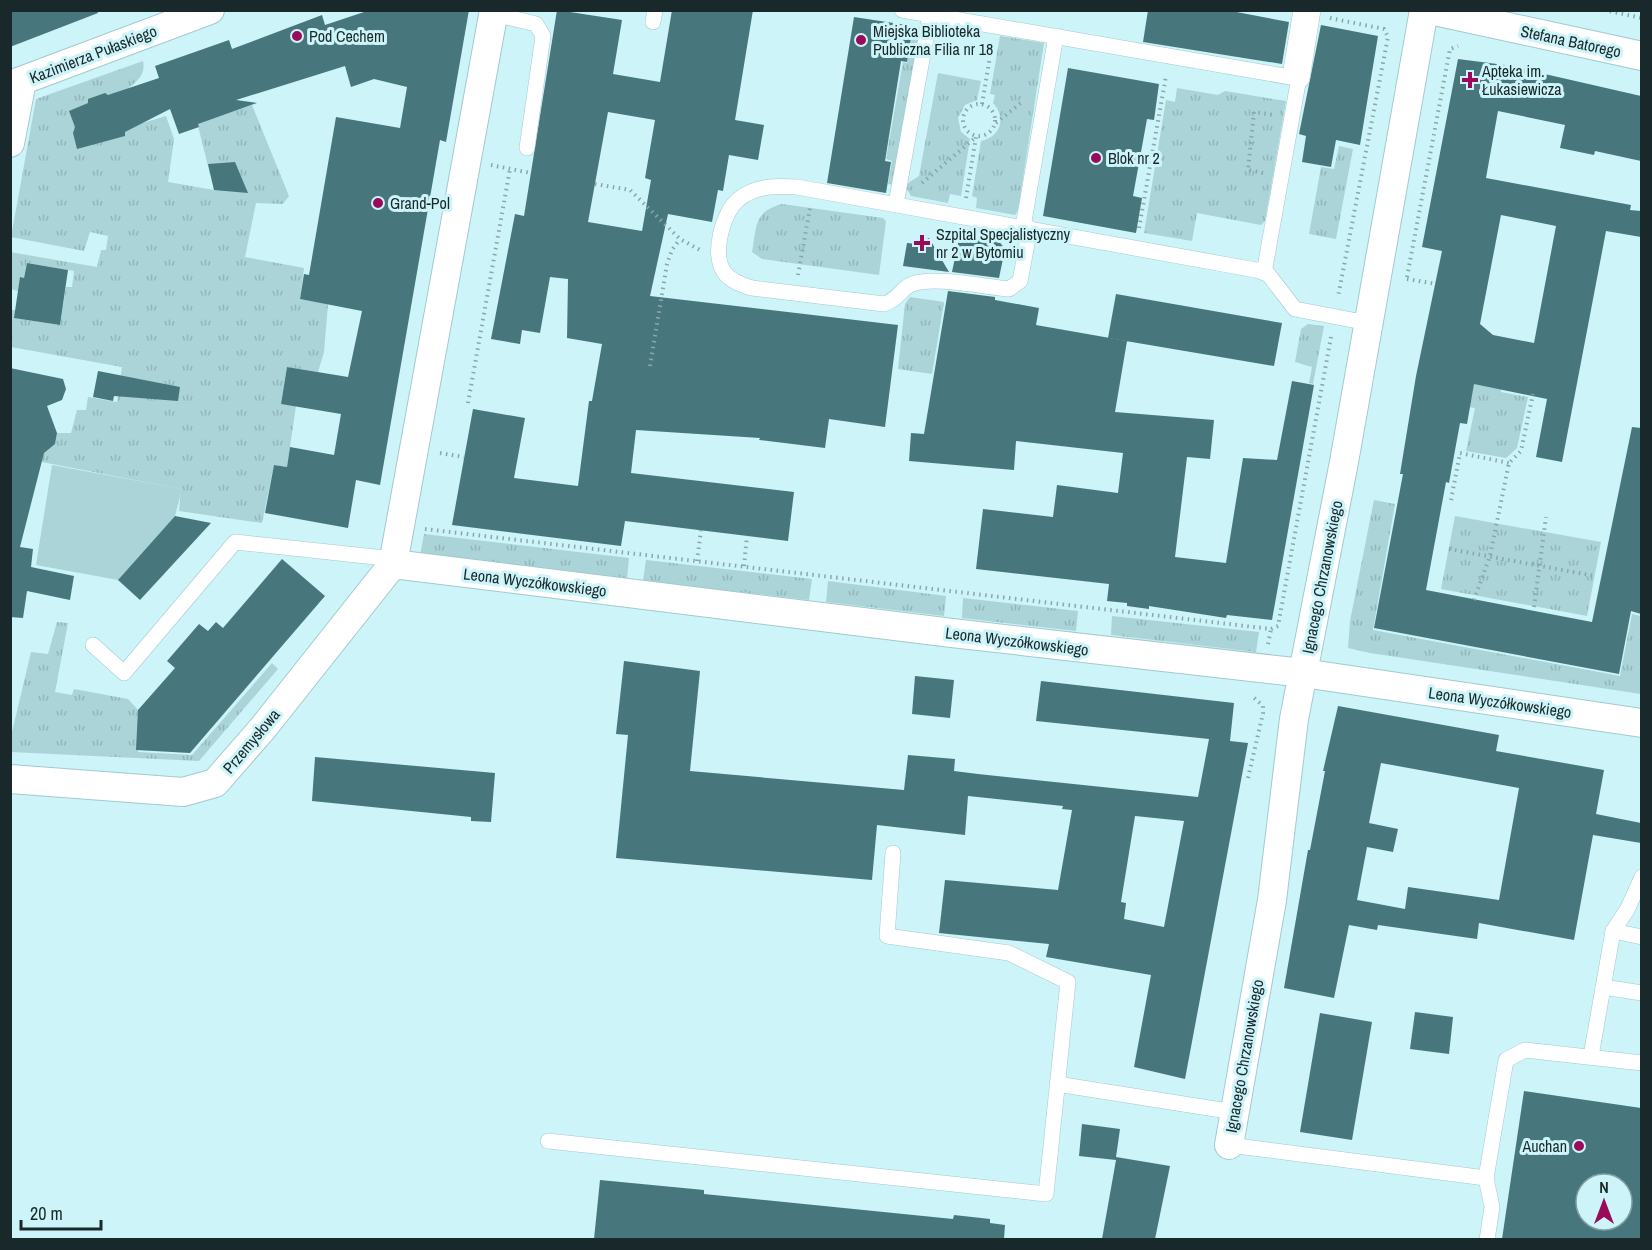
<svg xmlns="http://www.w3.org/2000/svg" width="1652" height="1250" font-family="'Archivo Narrow',sans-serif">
  <defs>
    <pattern id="grass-tufts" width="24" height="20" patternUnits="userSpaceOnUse" patternTransform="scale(1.5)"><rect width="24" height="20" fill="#aad4d8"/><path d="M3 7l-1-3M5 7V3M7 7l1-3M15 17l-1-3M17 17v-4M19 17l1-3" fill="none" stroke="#92b6ba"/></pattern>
  </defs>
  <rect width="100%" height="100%" fill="#ccf4f9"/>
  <!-- grass -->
  <g fill="url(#grass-tufts)">
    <polygon points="914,27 921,28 894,185 888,184 892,161 886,159 903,62 907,63"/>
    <path d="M1000 36 1044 43 1018 210 1015 215 976 208 977 198 972 196 981 141C1000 137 1007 118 993 103L995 95 990 94Z"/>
    <path d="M143 61C146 74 137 82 127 89L139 124 166 116 174 139 168 182 214 190 196 118 231 112 252 105 289 196 283 204 256 203 245 257 304 268 300 299 328 304 324 352 318 372 287 367 281 404 296 406 287 467 274 465 262 523 179 511 181 489 11 456V441L50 448 55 444 57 433H71L77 410H86L88 397 117 402 122 367 11 347V310H15V318L60 325 66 287H72L74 271 27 263 24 278 18 291 11 289 10 252 97 267 101 250H106L108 236 90 232 84 251 11 237 36 99Z"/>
    <polygon points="938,73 981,81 977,100 965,105 958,118 961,132 970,139 961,196 950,194 948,203 911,196 907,189 908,183 919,176"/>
    <polygon points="1177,88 1218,95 1225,91 1286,101 1265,221 1261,225 1197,213 1192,241 1144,233 1166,100 1175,102"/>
    <polygon points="1339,146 1353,149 1336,239 1309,234 1321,167 1334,169"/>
    <path d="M782 204 883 218 886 221 879 275 762 259 752 252C757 226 753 212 782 204Z"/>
    <polygon points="910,297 944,302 932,374 898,369 905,304"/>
    <polygon points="1308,324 1324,326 1313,384 1309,383 1312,367 1295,362 1301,329"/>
    <polygon points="1473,380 1502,385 1501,392 1528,397 1517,448 1506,458 1466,451 1475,408 1468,407"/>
    <polygon points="1374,500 1395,504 1373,630 1620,676 1632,614 1641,616 1641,694 1370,653 1348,648 1350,621"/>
    <polygon points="1455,516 1601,542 1587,616 1441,589"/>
    <polygon points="424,534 629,558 627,579 420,555"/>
    <polygon points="646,560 812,579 809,600 643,581"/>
    <polygon points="828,581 946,596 944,616 826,602"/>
    <polygon points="963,598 1078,611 1076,631 962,618"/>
    <polygon points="1112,616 1259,632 1256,652 1111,635"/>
    <polygon points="57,622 68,623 55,692 72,695 74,689 128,699 139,711 138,752 192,755 272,663 278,669 199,761 11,752 11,736 31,652 48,654"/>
  </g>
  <!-- garden -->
  <polygon fill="#aad4d8" points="52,465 182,489 175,516 118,580 36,565"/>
  <!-- building -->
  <g fill="#47777c" fill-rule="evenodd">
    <polygon points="10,10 97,10 98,13 10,47"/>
    <polygon points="370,10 469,10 446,142 440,140 380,485 356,480 348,528 265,513 274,465 287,467 290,447 334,455 341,414 281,404 287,367 348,377 362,311 300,299 304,274 309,275 336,117 400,128 407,87 374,79 351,87 345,66 236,100 257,103 198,124 199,127 179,134 170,109 125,132 125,136 77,149 73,133 75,127 69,111 88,103 88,99 105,93 108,95 159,78 155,66 229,40 232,49 322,15 325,25"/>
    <path d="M557 10 622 20 613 74 660 82 672 10H753L735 120 764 125 758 160 729 155 723 191 718 190 712 222 668 214 650 296 898 325 885 427 829 419 825 448 759 440 760 438 636 430 631 473 794 492 788 541 625 521 621 546 452 525 473 409 525 418 514 478 578 486 589 401H592L602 344 567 338 568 279 550 277 540 333 522 330 520 344 491 339 515 214 524 216ZM608 112 655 120 645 178 651 180 642 231 588 222Z"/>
    <polygon points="1148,10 1226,10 1289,22 1282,64 1143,42"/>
    <polygon points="854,17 913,26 907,62 901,61 885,161 891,162 886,193 827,183"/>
    <polygon points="1321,25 1378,36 1360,145 1336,140 1331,167 1302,162 1306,136 1299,134"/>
    <path d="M1458 59 1505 65 1641 96V161L1595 151 1594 155 1560 148 1565 125 1498 111 1486 178 1631 205 1630 210 1641 211V237L1606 231 1562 462 1536 457 1547 399 1474 384 1467 424 1460 423 1449 483 1446 482 1426 590 1592 622 1632 427 1641 428V614L1631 611 1619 674 1374 628 1403 474H1400L1416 376 1442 251 1422 247ZM1501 215 1556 226 1534 343 1493 335 1480 324Z"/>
    <polygon points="1068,68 1159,84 1154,120 1147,119 1133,196 1142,198 1136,233 1043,216"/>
    <polygon points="235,162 248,193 214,190 208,164"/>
    <polygon points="960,234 998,240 1005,249 999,278 952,272"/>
    <polygon points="929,238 949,272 903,266 907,243 917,244"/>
    <polygon points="27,263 68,270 60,325 14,318 20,277 24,278"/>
    <polygon points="948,291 995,297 995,300 1039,308 1036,325 1127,341 1115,412 1214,420 1210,459 1187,457 1175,557 1226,563 1243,458 1277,460 1292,381 1314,385 1272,620 1227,615 1226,618 1149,606 1149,609 1127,606 1127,603 1107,601 1109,584 976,569 983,509 1053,517 1057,485 1118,493 1123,453 1016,441 1014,470 909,461 911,433 924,434"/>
    <polygon points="1116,294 1282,323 1274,366 1108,338"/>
    <polygon points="10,368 63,379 66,389 62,400 47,406 57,433 55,444 44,453 20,547 33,549 31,567 74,576 70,600 27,591 23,618 10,617"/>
    <polygon points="98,371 180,387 178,401 114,396 113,401 93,397"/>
    <polygon points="175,516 211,523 140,600 118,580"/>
    <polygon points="282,559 325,596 190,753 136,750 138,710 175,668 167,661 199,624 208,631 216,622 223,628"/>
    <path d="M624 661 700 671 690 771 904 790 908 755 955 759 954 771 978 774 1198 797 1209 739 1036 721 1041 681 1234 703 1230 741 1248 743 1185 1079 1134 1067 1151 975 1046 957 1049 944 939 933 945 880 1058 890 1072 810 1062 809 1063 806 968 796 965 835 877 825 872 880 616 858 628 735 616 734ZM1135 816 1184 821 1164 927 1124 919 1126 903 1121 902Z"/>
    <polygon points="915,676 954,680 950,718 912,714"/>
    <path d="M1338 706 1499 735 1496 751 1604 770 1596 814 1641 823V843L1593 835 1574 940 1479 923 1477 939 1378 925 1377 930 1349 925 1334 998 1284 988 1308 850H1310L1325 771H1323ZM1381 763 1519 788 1499 900 1408 887 1405 909 1357 900 1367 847 1393 852 1398 829 1369 823Z"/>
    <polygon points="315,757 495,773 491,822 471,821 471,817 312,801"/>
    <polygon points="1415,1012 1453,1017 1449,1054 1410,1049"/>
    <polygon points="1320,1013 1372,1022 1352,1140 1300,1132"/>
    <path d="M1524 1091 1641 1108V1239H1502ZM1586 1184H1622V1220H1586Z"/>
    <polygon points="1082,1124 1120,1129 1116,1157 1170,1166 1155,1239 1102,1239 1116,1160 1079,1156"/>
    <polygon points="600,1180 704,1190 704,1194 953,1219 954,1215 990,1219 990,1223 1005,1225 1004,1239 594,1239"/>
  </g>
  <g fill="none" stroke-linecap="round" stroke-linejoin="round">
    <defs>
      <g id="lane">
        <polyline points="902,10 1296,78 1298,83 1264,273"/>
        <polyline points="494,14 536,24 543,36 527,148"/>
        <polyline points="653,22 655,10"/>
        <polyline points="1290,76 1301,10"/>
        <polyline points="1298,83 1302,79 1313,10"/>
        <polyline points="896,204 930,15"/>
        <polyline points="1023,227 1056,36"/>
        <path d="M1030 228 1020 281 1009 289C984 287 931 275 910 285 900 290 899 299 884 304L752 288C742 285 730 281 724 272 712 254 722 212 739 199 756 185 777 186 797 187L1256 270 1268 274 1295 309 1368 323"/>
        <polyline points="93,645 124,673 235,542 394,559"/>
        <polyline points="1613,931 1642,937"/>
        <polyline points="1603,987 1642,993"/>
        <polyline points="1591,1056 1613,931 1627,910 1642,877"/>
        <polyline points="1057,1084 1234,1112"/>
        <polyline points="548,1141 1046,1194 1068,982 1009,953 887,936 893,853"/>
        <polyline points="1229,1145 1486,1178 1506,1060 1525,1050 1642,1063"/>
        <polyline points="1486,1178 1492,1207 1487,1240"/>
      </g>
      <g id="street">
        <polyline points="1430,10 1642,56"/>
        <polyline points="10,85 210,10"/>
        <polyline points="10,143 22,81"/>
        <polyline points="393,564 952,633 1303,673 1642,723"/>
        <polyline points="10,779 183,792 215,783 263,728 393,564 494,10"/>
        <polyline points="1229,1145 1272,900 1294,719 1344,462 1424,10"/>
      </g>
    </defs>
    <!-- lane casing -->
    <use href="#lane" stroke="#a2cace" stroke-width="16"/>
    <!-- street casing -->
    <use href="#street" stroke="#a2cace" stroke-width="30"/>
    <!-- path -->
    <g stroke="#89a7ab" stroke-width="4" stroke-dasharray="1.5 4.5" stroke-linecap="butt">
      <polyline points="1604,10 1642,18"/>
      <polyline points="1330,18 1384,29 1388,37 1338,297"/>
      <circle cx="979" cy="120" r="16"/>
      <polyline points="982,104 992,45"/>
      <polyline points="996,123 1023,101"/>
      <polyline points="491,165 531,173"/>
      <polyline points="1263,173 1248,170 1254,112 1274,115"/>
      <polyline points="922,183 976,137"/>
      <polyline points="595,184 630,190 680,239 700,250"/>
      <polyline points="966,198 976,137"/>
      <polyline points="1139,228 1166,76"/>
      <polyline points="798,275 810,208"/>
      <polyline points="1407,277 1450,49 1458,46"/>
      <polyline points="1407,279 1436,284"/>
      <polyline points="650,366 667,264 672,250 680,239"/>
      <polyline points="468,403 510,169"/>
      <polyline points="440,453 464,457"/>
      <polyline points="1451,500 1460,453 1509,463"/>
      <polyline points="425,529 1271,629 1278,626 1331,337"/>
      <polyline points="1449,549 1595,576"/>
      <polyline points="697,561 701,530"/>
      <polyline points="744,566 747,536"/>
      <polyline points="1474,600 1490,556 1509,463 1521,451 1533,394"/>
      <polyline points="1534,607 1546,517"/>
      <polyline points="1268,644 1271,629"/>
      <polyline points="1248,778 1263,713 1263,706 1252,696"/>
    </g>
    <!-- lane -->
    <use href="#lane" stroke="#fff" stroke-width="15"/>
    <!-- street -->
    <use href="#street" stroke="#fff" stroke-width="28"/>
  </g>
  <!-- markers -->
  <g fill="#9a0a5b" stroke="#ccf4f9" stroke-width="2">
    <circle cx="297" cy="36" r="6"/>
    <circle cx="861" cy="40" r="6"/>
    <path d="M1467 71h6v6h6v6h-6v6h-6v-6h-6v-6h6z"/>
    <circle cx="1096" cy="158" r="6"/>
    <circle cx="378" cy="203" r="6"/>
    <path d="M919 234h6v6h6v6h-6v6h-6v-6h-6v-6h6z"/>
    <circle cx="1579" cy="1146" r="6"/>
  </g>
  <g text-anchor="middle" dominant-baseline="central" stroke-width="6" stroke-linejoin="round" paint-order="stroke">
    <!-- poi labels -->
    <g font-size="16" fill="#19282a" stroke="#ccf4f9" text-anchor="start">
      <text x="873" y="31">Miejska Biblioteka<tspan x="873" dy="18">Publiczna Filia nr 18</tspan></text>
      <text x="309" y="36">Pod Cechem</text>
      <text x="1482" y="71">Apteka im.<tspan x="1482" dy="18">Łukasiewicza</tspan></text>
      <text x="1108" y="158">Blok nr 2</text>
      <text x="390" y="203">Grand-Pol</text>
      <text x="936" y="234">Szpital Specjalistyczny<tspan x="936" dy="18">nr 2 w Bytomiu</tspan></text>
      <text x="1567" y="1146" text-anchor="end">Auchan</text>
    </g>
    <!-- street labels -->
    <g font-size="16" fill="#19282a" stroke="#ccf4f9">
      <text transform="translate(1571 41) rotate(12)">Stefana Batorego</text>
      <text transform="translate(93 54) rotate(-21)">Kazimierza Pułaskiego</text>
      <text transform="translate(1322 577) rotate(-79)">Ignacego Chrzanowskiego</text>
      <text transform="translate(535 582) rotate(7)">Leona Wyczółkowskiego</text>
      <text transform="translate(1017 641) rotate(7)">Leona Wyczółkowskiego</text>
      <text transform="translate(1500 702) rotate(8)">Leona Wyczółkowskiego</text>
      <text transform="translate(251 741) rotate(-50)">Przemysłowa</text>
      <text transform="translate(1244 1056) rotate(-80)">Ignacego Chrzanowskiego</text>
    </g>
  </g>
  <!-- border -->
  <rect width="1652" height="1250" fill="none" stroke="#19282a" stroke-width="24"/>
  <!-- north arrow -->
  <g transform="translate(1604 1202)"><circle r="28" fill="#ccf4f9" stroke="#84a2a6" stroke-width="1.5"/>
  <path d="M0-4.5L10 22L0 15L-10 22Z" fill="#9a0a5b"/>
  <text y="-9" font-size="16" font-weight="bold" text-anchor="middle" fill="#19282a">N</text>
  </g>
  <!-- scale -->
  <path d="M21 1220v9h80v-9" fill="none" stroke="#19282a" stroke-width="3"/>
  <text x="30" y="1220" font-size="18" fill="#19282a" stroke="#ccf4f9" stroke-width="4.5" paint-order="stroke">20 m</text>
</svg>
